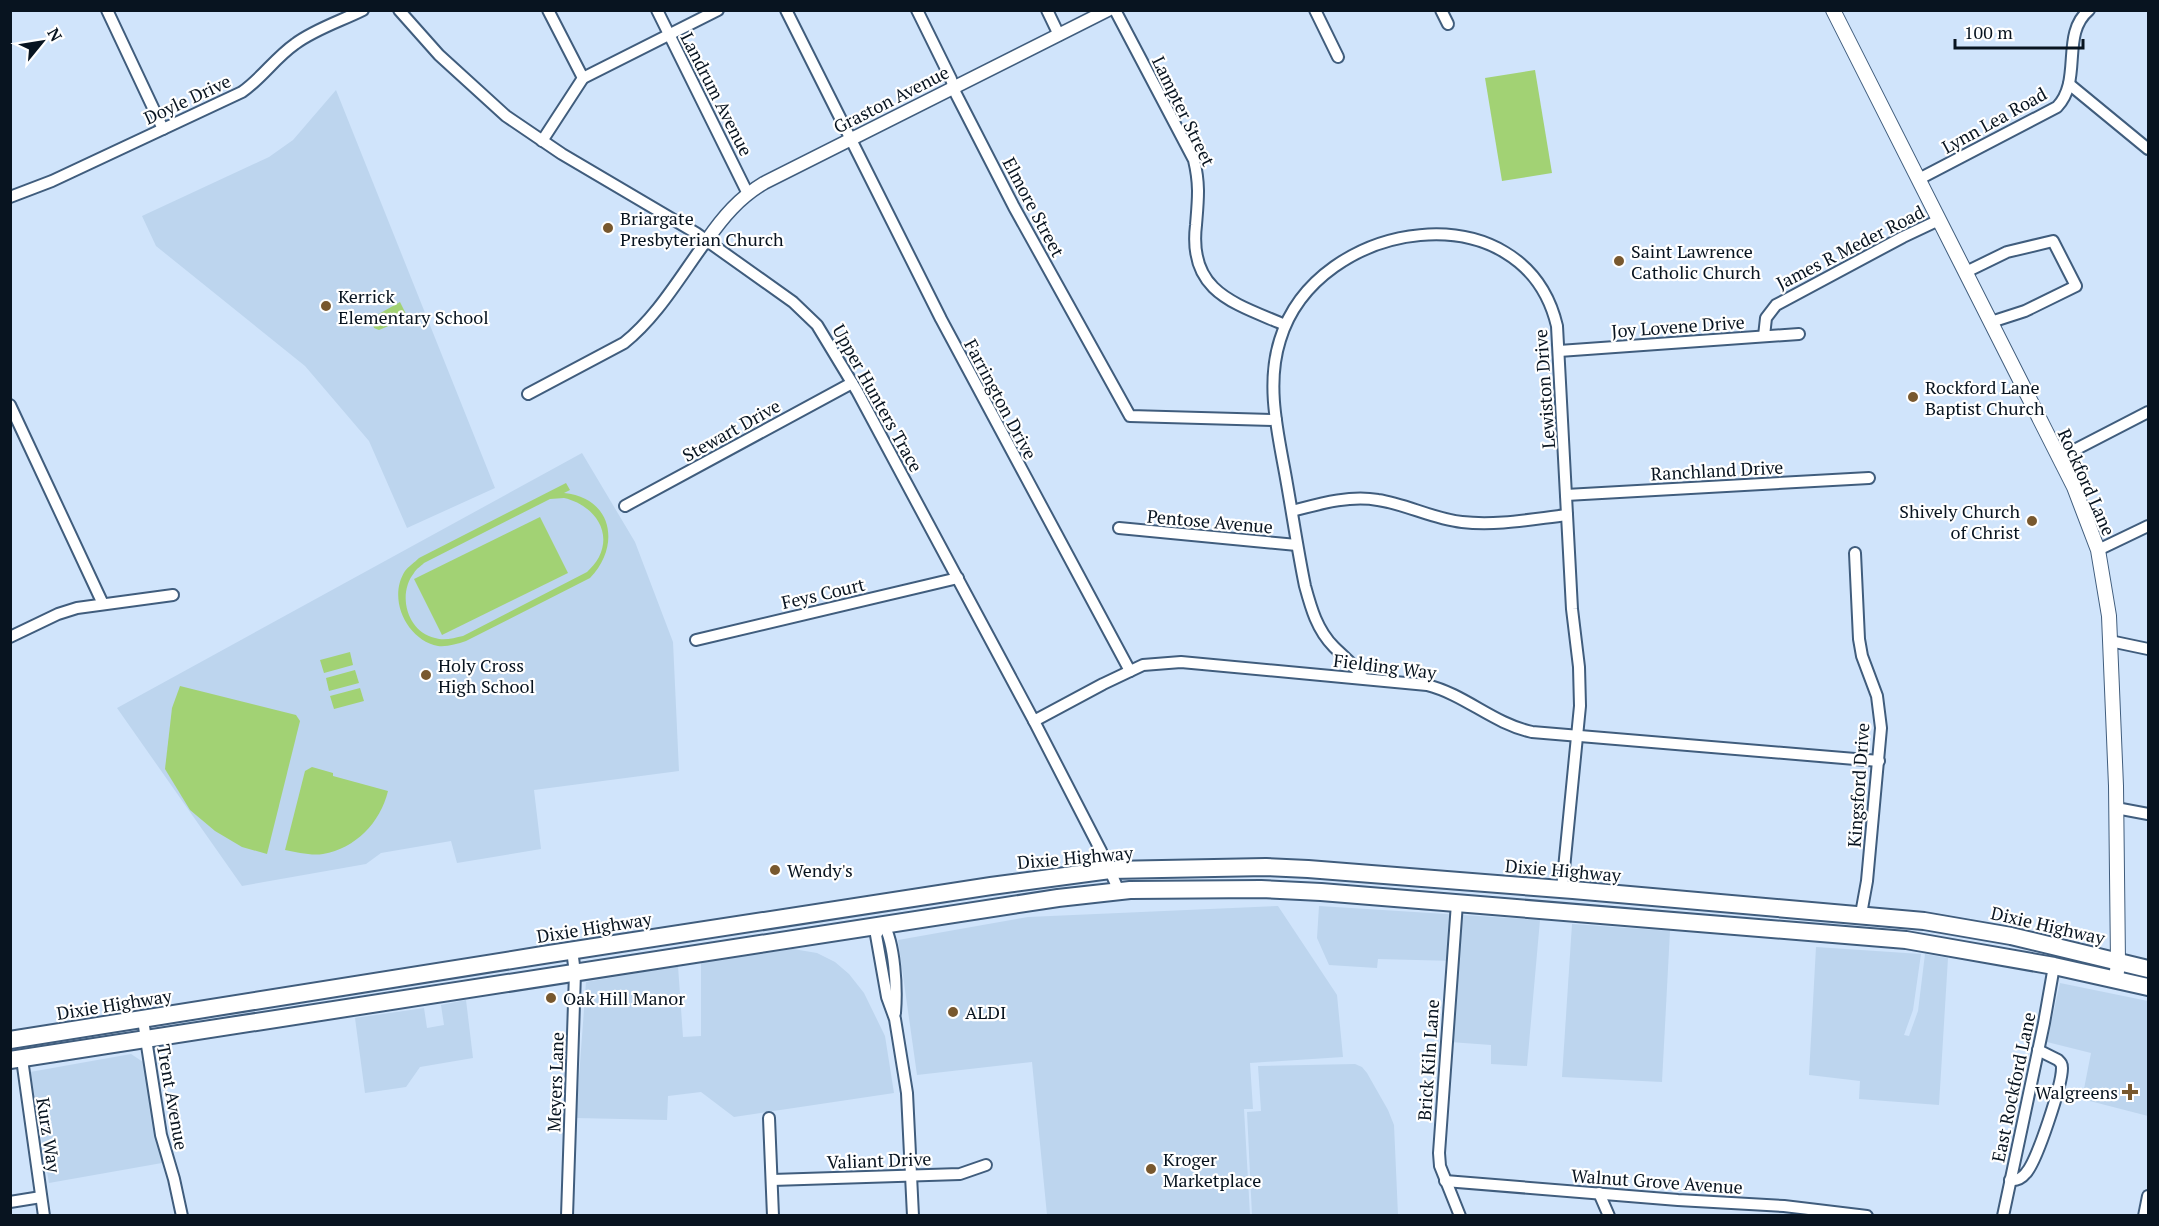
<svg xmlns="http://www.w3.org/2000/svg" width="2159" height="1226" font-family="'PT Serif',serif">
  <rect width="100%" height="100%" fill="#d0e4fb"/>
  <!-- built -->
  <g fill="#bdd5ee">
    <polygon points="336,90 495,488 407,528 369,441 305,366 156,246 142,216 269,157 293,140"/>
    <polygon points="582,453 635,542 673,642 679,771 534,790 541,849 457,863 451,841 381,853 366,864 242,886 117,708"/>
    <polygon points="1278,906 1337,995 1343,1057 1250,1063 1253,1109 1244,1109 1250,1215 1047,1215 1032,1062 917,1075 898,940 1028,917"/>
    <polygon points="1319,906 1540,920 1527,1066 1491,1064 1491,1045 1450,1042 1455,961 1378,959 1377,968 1329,965 1317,938"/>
    <polygon points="1572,924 1670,931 1662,1082 1562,1077"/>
    <polygon points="1816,947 1921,954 1913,1010 1904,1035 1909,1036 1918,1011 1925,954 1948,958 1939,1105 1859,1099 1860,1081 1809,1075"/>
    <polygon points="793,949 817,953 835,962 849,974 864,993 885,1036 894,1093 734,1117 701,1092 668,1096 667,1120 576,1118 586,982 678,966 683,1037 701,1036 701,962"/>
    <polygon points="2060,983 2148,1001 2148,1116 2082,1099 2091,1053 2047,1042"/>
    <polygon points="466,1000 473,1058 420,1067 406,1087 365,1093 355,1018 424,1008 427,1028 444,1025 441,1005"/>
    <polygon points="131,1054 143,1062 162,1163 49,1183 30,1072"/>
    <polygon points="1355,1064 1362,1067 1367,1073 1388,1110 1394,1125 1398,1215 1252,1215 1247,1112 1261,1111 1258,1066"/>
  </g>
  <!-- green -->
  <g fill="#a2d274" fill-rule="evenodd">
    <polygon points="1535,70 1552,173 1502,181 1485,78"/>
    <polygon points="400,302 407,316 405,319 379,330 374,328 373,325 377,315"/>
    <path d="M566 483 570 490 564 493C613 498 621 546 590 578L466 641C457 644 447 647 438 646 407 640 387 599 405 571 408 567 415 562 419 558ZM564 498C591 504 613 529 599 557 596 563 591 568 587 572L463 636C454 638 444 641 435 638 407 632 397 594 414 573 416 569 421 566 424 563L550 499Z"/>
    <polygon points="540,517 568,573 442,635 414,579"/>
    <polygon points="350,652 353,665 324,673 320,660"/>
    <polygon points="355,670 359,683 329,691 326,678"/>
    <polygon points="180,686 296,715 300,721 267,854 242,847 215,831 190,810 165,769 172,708"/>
    <polygon points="360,688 364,701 334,709 330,696"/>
    <path d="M312 767 333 773V776L388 791C380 823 356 848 323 854 311 856 297 852 285 850L305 771Z"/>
  </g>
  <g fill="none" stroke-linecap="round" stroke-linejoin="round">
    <defs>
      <g id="minor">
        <polyline points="107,10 163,129"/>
        <polyline points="399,10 439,55 506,116 562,154 696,233 793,302 817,325 857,391 1034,721 1101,851 1119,891"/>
        <polyline points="548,10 583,78"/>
        <polyline points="657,10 747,192"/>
        <polyline points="786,10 941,319 1130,671"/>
        <polyline points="917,10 951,79 956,94 1014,207 1130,416 1276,420"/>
        <polyline points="1047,10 1059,35"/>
        <path d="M1115 10 1194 160C1200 185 1198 200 1196 225 1188 292 1234 303 1285 325"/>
        <polyline points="1315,10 1338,57"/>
        <polyline points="1441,10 1448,24"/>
        <polyline points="2069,84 2148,149"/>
        <polyline points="542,141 583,78 718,10"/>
        <path d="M1919 179 2057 107C2083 80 2060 34 2089 10"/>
        <path d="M10 197 52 181 242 92C262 78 275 58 295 44 315 29 341 21 363 10"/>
        <polyline points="1966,272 2007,252 2053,241 2076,286 2025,311 1991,322"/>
        <polyline points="1764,336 1766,318 1776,305 1903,237 1939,220"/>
        <polyline points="1559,351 1799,334"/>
        <path d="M528 394 624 343C658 316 681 275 707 240"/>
        <polyline points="10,405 103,604"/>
        <polyline points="2059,458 2148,412"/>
        <polyline points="1566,495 1869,478"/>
        <polyline points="625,506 852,383"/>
        <path d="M1292 511C1319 504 1349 495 1378 500 1406 504 1433 519 1462 522 1497 526 1532 519 1567 515"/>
        <polyline points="1119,528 1297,545"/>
        <polyline points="2098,550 2148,526"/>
        <polyline points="1855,553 1859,639 1862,656 1877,696 1881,728 1867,881 1861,914"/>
        <polyline points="10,637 58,614 77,608 173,595"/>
        <polyline points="696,640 958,578"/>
        <polyline points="2110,641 2148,649"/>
        <path d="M1363 678C1355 665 1344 657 1334 647 1317 630 1311 608 1305 586 1298 552 1293 518 1287 484 1279 437 1265 387 1280 340 1317 218 1524 187 1557 326L1572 609 1579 667 1580 706 1562 889"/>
        <path d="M1034 721 1103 684 1143 665 1181 662 1427 685C1466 695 1492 723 1532 732L1879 761"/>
        <polyline points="2116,808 2148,814"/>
        <polyline points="1457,903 1439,1153 1440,1166 1460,1216"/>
        <path d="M883 923C895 944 897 988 895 1013"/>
        <polyline points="883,924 876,935 887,997 895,1019 907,1093 913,1216"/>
        <polyline points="143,1020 161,1135 174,1179 182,1216"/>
        <polyline points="22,1059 44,1216"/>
        <polyline points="769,1118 773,1216"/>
        <polyline points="772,1180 960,1174 986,1165"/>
        <path d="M2010 1180C2017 1181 2022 1178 2026 1173 2037 1161 2062 1085 2062 1068 2062 1064 2061 1063 2058 1060L2038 1050"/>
        <polyline points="1445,1181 1678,1200 1784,1206 1867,1216"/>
        <polyline points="1599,1193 1609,1216"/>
        <polyline points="10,1202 41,1197"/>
        <polyline points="567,1216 575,973 572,950"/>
        <polyline points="2003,1216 2044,1023 2054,966"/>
        <polyline points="2144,1216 2148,1196"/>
      </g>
      <path id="tertiary" d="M707 240C723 217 739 198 764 183L1108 10"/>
      <polyline id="secondary" points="1833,10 2074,487 2098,550 2109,616 2116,786 2118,962 2116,980"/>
      <g id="primary">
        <polyline points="10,1040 543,955 991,886 1110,870 1266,867 1308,869 1573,890 1924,921 2011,936 2148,969"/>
        <polyline points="10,1060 1058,898 1130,890 1261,889 1321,892 1906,940 2054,966 2148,987"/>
      </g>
    </defs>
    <!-- minor casing -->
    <use href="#minor" stroke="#405d7d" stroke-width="14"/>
    <!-- tertiary casing -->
    <use href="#tertiary" stroke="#405d7d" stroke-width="15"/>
    <!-- secondary casing -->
    <use href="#secondary" stroke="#405d7d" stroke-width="16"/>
    <!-- primary casing -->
    <use href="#primary" stroke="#405d7d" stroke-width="20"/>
    <!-- minor -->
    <use href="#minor" stroke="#fff" stroke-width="10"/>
    <!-- tertiary -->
    <use href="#tertiary" stroke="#fff" stroke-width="12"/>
    <!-- secondary -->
    <use href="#secondary" stroke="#fff" stroke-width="14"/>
    <!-- primary -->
    <use href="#primary" stroke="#fff" stroke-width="16"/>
  </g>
  <!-- markers -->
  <g fill="#78582e" stroke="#fff" stroke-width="2">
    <circle cx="608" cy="228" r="6"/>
    <circle cx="1619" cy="261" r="6"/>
    <circle cx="326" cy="306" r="6"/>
    <circle cx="1913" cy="397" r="6"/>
    <circle cx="2032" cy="521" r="6"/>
    <circle cx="426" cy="675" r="6"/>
    <circle cx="775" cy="870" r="6"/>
    <circle cx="551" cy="998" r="6"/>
    <circle cx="953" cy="1012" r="6"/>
    <path d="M2127 1083h6v6h6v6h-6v6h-6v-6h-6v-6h6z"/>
    <circle cx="1151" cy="1169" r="6"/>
  </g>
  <g text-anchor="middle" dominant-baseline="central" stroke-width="4.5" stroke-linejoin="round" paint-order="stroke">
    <!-- street labels -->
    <g font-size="18" fill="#081420" stroke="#fff">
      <text transform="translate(717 94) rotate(63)">Landrum Avenue</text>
      <text transform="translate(187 99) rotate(-25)">Doyle Drive</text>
      <text transform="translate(891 99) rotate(-27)">Graston Avenue</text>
      <text transform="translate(1184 111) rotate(64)">Lampter Street</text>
      <text transform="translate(1994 120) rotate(-29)">Lynn Lea Road</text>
      <text transform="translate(1034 207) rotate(62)">Elmore Street</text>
      <text transform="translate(1850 247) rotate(-27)">James R Meder Road</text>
      <text transform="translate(1678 326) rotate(-4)">Joy Lovene Drive</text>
      <text transform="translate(1544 389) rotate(-94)">Lewiston Drive</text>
      <text transform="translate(878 398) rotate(61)">Upper Hunters Trace</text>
      <text transform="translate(1001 399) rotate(62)">Farrington Drive</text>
      <text transform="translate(731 430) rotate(-29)">Stewart Drive</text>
      <text transform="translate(1717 470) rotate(-3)">Ranchland Drive</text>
      <text transform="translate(2087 482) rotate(66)">Rockford Lane</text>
      <text transform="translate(1210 521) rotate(5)">Pentose Avenue</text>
      <text transform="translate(823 593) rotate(-13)">Feys Court</text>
      <text transform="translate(1385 666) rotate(7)">Fielding Way</text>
      <text transform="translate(1858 785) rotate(-86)">Kingsford Drive</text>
      <text transform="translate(1075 857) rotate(-5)">Dixie Highway</text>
      <text transform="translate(1563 870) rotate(5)">Dixie Highway</text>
      <text transform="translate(2048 925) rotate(13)">Dixie Highway</text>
      <text transform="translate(594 927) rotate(-9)">Dixie Highway</text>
      <text transform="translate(114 1004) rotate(-9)">Dixie Highway</text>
      <text transform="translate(1428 1060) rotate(-86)">Brick Kiln Lane</text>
      <text transform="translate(555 1082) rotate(-88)">Meyers Lane</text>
      <text transform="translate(2013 1087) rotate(-78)">East Rockford Lane</text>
      <text transform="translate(173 1097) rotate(80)">Trent Avenue</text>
      <text transform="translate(49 1135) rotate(81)">Kurz Way</text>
      <text transform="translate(879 1160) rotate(-2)">Valiant Drive</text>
      <text transform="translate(1657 1181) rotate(4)">Walnut Grove Avenue</text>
    </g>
    <!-- poi labels -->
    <g font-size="18" fill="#081420" stroke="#fff" text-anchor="start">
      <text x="620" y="218">Briargate<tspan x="620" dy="21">Presbyterian Church</tspan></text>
      <text x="1631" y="251">Saint Lawrence<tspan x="1631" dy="21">Catholic Church</tspan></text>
      <text x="338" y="296">Kerrick<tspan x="338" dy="21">Elementary School</tspan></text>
      <text x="1925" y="387">Rockford Lane<tspan x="1925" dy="21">Baptist Church</tspan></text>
      <text x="2020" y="511" text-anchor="end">Shively Church<tspan x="2020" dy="21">of Christ</tspan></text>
      <text x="438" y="665">Holy Cross<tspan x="438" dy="21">High School</tspan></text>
      <text x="787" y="870">Wendy's</text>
      <text x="563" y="998">Oak Hill Manor</text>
      <text x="965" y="1012">ALDI</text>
      <text x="2118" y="1092" text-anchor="end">Walgreens</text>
      <text x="1163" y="1159">Kroger<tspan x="1163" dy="21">Marketplace</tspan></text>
    </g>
  </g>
  <!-- border -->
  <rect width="2159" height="1226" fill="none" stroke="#081420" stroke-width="24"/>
  <!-- north arrow -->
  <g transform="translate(42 42) rotate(60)" stroke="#ffffff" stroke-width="4.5" paint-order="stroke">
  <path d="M0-4.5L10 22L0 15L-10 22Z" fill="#081420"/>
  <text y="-9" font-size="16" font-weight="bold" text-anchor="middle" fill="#081420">N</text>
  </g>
  <!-- scale -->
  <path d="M1955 39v9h128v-9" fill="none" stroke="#081420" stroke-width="3"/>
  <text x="1964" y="39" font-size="18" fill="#081420" stroke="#ffffff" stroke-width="4.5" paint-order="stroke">100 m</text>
</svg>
